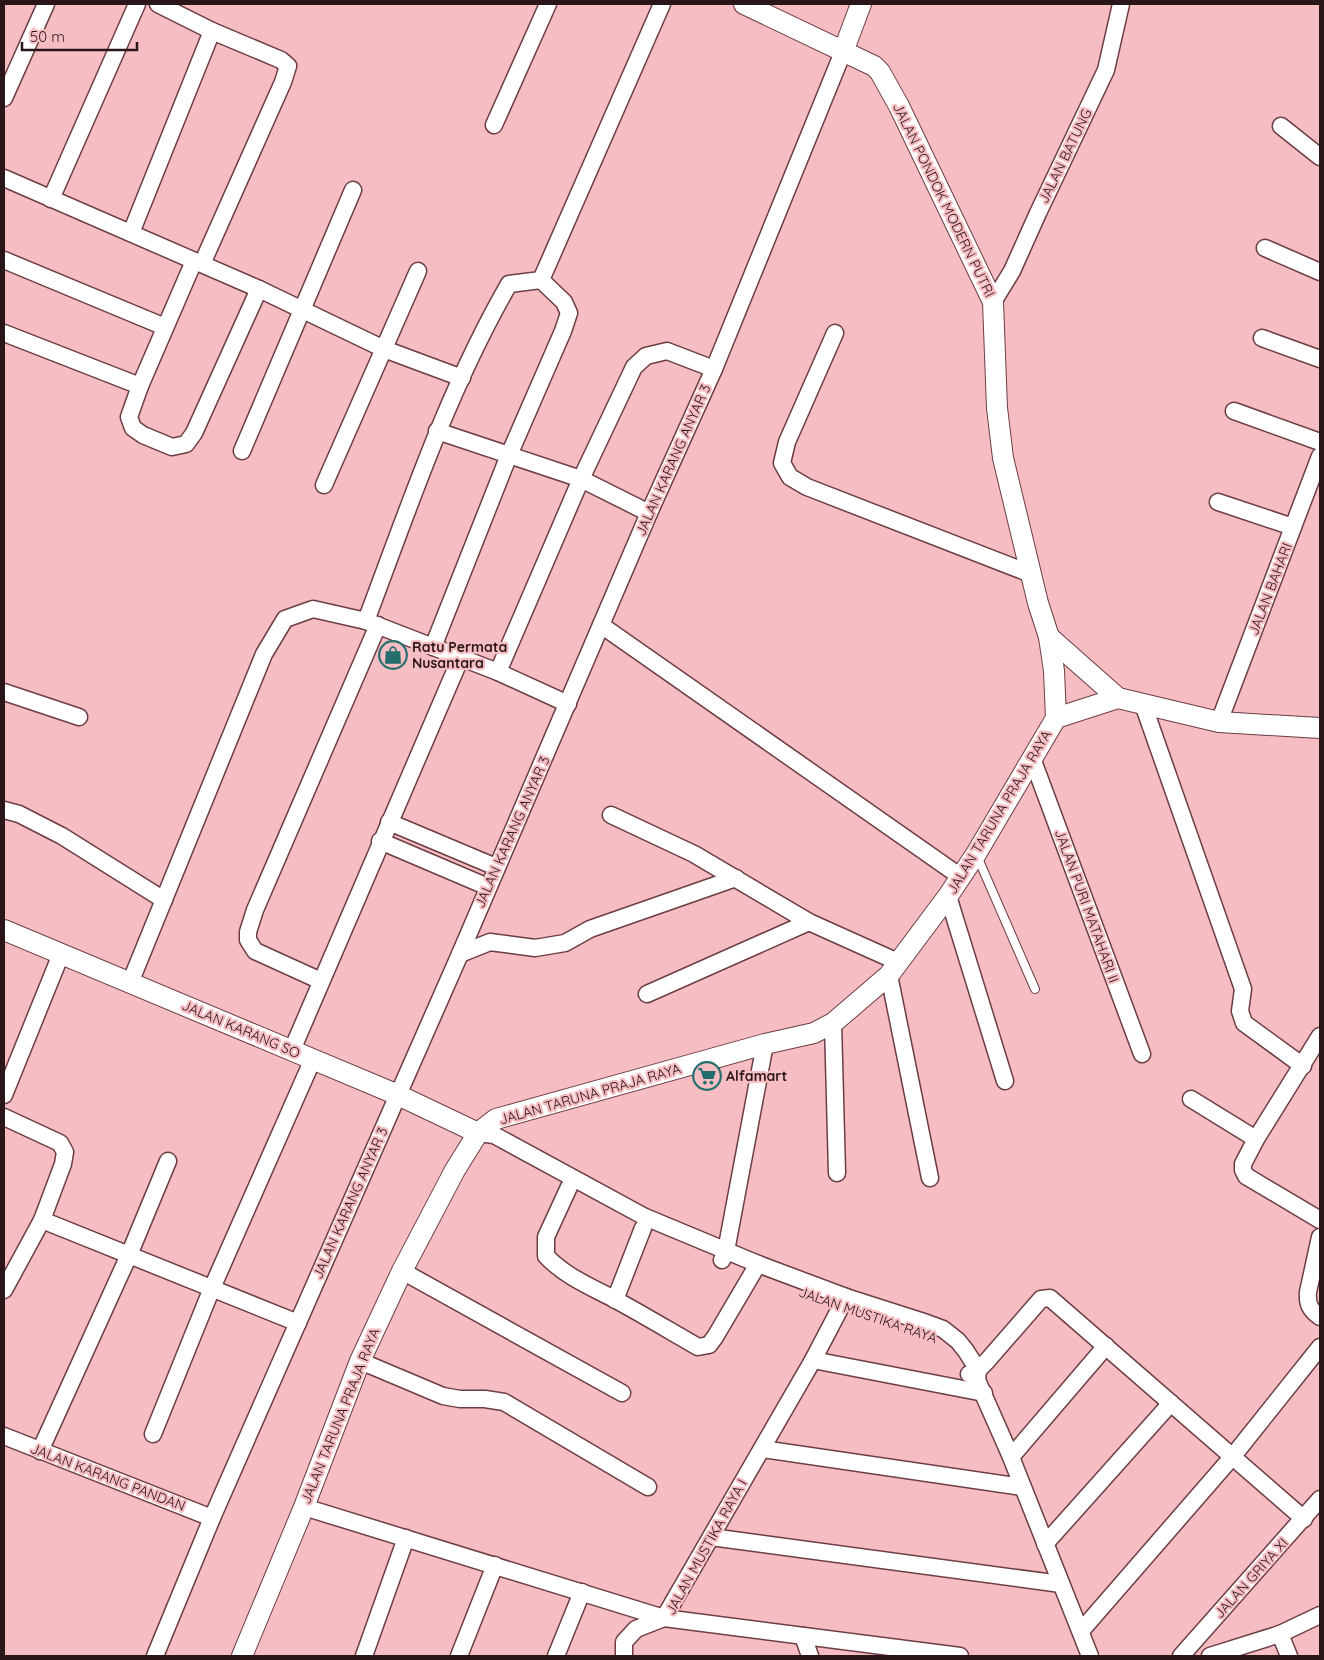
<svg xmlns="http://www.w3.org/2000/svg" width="1324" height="1660" font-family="Quicksand,sans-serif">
  <rect width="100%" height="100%" fill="#f6bec3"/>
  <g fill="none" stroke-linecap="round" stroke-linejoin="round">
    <defs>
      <polyline id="service" points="977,856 1035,989"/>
      <g id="minor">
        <polyline points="158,4 212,31 281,60 288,66 283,82 202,264"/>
        <polyline points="4,98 46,4"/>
        <polyline points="494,125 548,4"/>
        <polyline points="1281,126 1320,157"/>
        <polyline points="4,178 259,289 384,349 462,378"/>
        <polyline points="51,199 137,4"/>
        <polyline points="131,233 212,31"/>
        <polyline points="1265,248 1320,272"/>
        <polyline points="4,260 165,327"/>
        <polyline points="194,261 140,386 129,417 133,428 143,435 172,447 186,444 194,433 259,289"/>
        <polyline points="993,302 1012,271 1038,213 1106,70 1121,4"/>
        <polyline points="4,333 140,386"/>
        <polyline points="835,333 787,442 782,463 790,477 807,487 1031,574"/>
        <polyline points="1262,338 1320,359"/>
        <polyline points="1234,411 1320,442"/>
        <polyline points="437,431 581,479 649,513"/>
        <polyline points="242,451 353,190"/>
        <polyline points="324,485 418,271"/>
        <polyline points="1218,502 1293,527"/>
        <polyline points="601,625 961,877"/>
        <polyline points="433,647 509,455 563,331 569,313 564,302 541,280"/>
        <polyline points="498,672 581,479 634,367 646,356 667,351 714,369"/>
        <polyline points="4,692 79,717"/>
        <path d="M568 704 498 672 366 621C409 507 448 390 509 284L541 280 662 4"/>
        <polyline points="1143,704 1243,989 1240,1011 1244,1023 1303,1066"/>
        <polyline points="1219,722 1320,456"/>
        <polyline points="1032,758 1142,1054"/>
        <polyline points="4,810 19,814 62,836 164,900"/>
        <polyline points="611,815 694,854 809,922 898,962"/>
        <polyline points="389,822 496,867"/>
        <polyline points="380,841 488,887"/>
        <polyline points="948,896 1005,1081"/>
        <polyline points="460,954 490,942 535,948 565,943 590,929 736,878"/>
        <polyline points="889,975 930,1178"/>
        <polyline points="321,981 255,951 248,940 248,932 255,910 378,625"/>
        <polyline points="130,983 264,654 285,619 313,609 366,621"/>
        <polyline points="647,994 809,922"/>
        <polyline points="833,1023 837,1173"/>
        <polyline points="1320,1036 1256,1139 1243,1164 1243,1170 1246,1176 1320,1220"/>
        <polyline points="292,1050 461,657"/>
        <polyline points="4,1095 61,954"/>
        <polyline points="1191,1099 1256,1139"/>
        <polyline points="4,1117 60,1143 65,1152 63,1164 42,1220 298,1323"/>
        <polyline points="478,1133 494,1135 645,1217 758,1264 846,1297 921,1321 943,1329 958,1341 966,1351 978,1370 977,1380"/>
        <path d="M569 1187 546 1237V1256C565 1276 589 1286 614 1299 642 1314 670 1331 698 1347L709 1345 715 1337 758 1264"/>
        <path d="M1320 1237 1308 1292C1307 1304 1310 1310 1320 1317"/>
        <polyline points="722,1260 726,1251 765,1044"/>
        <polyline points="402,1271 622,1393"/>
        <polyline points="4,1290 42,1220"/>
        <polyline points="846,1297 813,1360 664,1618 960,1656"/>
        <polyline points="615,1300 643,1228"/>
        <polyline points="813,1360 984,1393"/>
        <polyline points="360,1361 443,1396 460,1399 485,1399 504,1402 648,1487"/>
        <polyline points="969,1374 978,1370 987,1361 1041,1299 1050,1298 1304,1519"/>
        <polyline points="977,1380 1011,1457 1090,1656"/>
        <polyline points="153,1434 212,1288 313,1059"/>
        <polyline points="4,1436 212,1518"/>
        <polyline points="762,1449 1022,1487"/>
        <polyline points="40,1451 129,1255 168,1161"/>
        <polyline points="1011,1457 1106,1346"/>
        <polyline points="304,1507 664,1618"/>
        <polyline points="711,1537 1061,1584"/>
        <polyline points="1045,1544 1171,1403"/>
        <polyline points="1081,1631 1233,1456 1320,1347"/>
        <polyline points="1280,1634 1289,1656"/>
        <polyline points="803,1636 810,1656"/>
        <polyline points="155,1656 212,1518 460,954 649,513 714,369 843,52"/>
        <polyline points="364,1656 406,1538"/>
        <polyline points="459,1656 495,1565"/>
        <polyline points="556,1656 582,1592"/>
        <polyline points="624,1656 624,1642 636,1629 664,1618"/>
        <polyline points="1181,1656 1320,1499"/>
        <polyline points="1210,1656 1280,1634 1320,1615"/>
      </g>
      <g id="tertiary">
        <polyline points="744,4 874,66 880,72 899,106 993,302 997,408 1003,458 1038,603 1049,637 1054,671 1056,718"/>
        <polyline points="843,52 861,4"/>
        <polyline points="1049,637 1118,698"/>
        <polyline points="4,930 398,1095 478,1133"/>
        <polyline points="242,1656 304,1507 360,1361 402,1271 455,1170 478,1133 496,1119 765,1044 814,1033 833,1023 889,975 948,896 976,854 1056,718 1118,698 1219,722 1320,728"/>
      </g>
    </defs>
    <!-- service casing -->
    <use href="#service" stroke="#6c3d43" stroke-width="10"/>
    <!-- minor casing -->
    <use href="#minor" stroke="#6c3d43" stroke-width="19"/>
    <!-- tertiary casing -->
    <use href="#tertiary" stroke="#6c3d43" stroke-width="22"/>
    <!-- service -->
    <use href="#service" stroke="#fff" stroke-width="8"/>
    <!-- minor -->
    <use href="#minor" stroke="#fff" stroke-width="16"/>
    <!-- tertiary -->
    <use href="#tertiary" stroke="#fff" stroke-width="20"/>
  </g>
  <!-- icons -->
  <defs>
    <symbol id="shop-ring" viewBox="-11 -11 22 22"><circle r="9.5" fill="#f6bec3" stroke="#246f6d" stroke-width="1.5"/><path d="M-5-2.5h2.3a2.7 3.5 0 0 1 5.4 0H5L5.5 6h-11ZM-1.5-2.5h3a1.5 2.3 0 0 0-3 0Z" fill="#246f6d"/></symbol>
    <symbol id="supermarket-ring" viewBox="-11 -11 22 22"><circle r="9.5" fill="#f6bec3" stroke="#246f6d" stroke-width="1.5"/><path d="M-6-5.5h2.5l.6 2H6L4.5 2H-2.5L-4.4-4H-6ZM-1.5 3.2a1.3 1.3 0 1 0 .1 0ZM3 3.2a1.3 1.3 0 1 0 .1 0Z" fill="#246f6d"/></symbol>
  </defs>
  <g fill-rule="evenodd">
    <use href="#shop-ring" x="377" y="639" width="32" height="32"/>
    <use href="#supermarket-ring" x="691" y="1060" width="32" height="32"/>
  </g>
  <g text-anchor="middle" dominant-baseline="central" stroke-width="4.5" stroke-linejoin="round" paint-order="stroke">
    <!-- street labels -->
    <g font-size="14" fill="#2a1618" stroke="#f6bec3">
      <text transform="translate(1065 156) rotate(-64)">JALAN BATUNG</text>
      <text transform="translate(944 200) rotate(64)">JALAN PONDOK MODERN PUTRI</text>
      <text transform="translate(673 460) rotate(-66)">JALAN KARANG ANYAR 3</text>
      <text transform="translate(1270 589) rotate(-69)">JALAN BAHARI</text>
      <text transform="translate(999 812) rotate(-59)">JALAN TARUNA PRAJA RAYA</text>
      <text transform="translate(512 832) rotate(-66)">JALAN KARANG ANYAR 3</text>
      <text transform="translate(1087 906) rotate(70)">JALAN PURI MATAHARI II</text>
      <text transform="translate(241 1029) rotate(23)">JALAN KARANG SO</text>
      <text transform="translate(590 1094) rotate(-16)">JALAN TARUNA PRAJA RAYA</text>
      <text transform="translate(350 1203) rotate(-66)">JALAN KARANG ANYAR 3</text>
      <text transform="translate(868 1315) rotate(19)">JALAN MUSTIKA RAYA</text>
      <text transform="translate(340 1416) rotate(-68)">JALAN TARUNA PRAJA RAYA</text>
      <text transform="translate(108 1477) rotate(21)">JALAN KARANG PANDAN</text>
      <text transform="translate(706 1547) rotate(-61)">JALAN MUSTIKA RAYA I</text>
      <text transform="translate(1251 1578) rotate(-48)">JALAN GRIYA XI</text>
    </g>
    <!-- poi labels -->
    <g font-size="14" font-weight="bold" fill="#2a1618" stroke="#f6bec3" text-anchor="start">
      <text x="412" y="647">Ratu Permata<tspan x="412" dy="16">Nusantara</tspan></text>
      <text x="726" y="1076">Alfamart</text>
    </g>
  </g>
  <!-- border -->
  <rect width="1324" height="1660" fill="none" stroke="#2a1618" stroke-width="10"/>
  <!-- scale -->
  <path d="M22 42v8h115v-8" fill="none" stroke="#2a1618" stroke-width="2.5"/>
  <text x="30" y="42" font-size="15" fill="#2a1618" stroke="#f6bec3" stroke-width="4" paint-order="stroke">50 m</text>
</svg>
